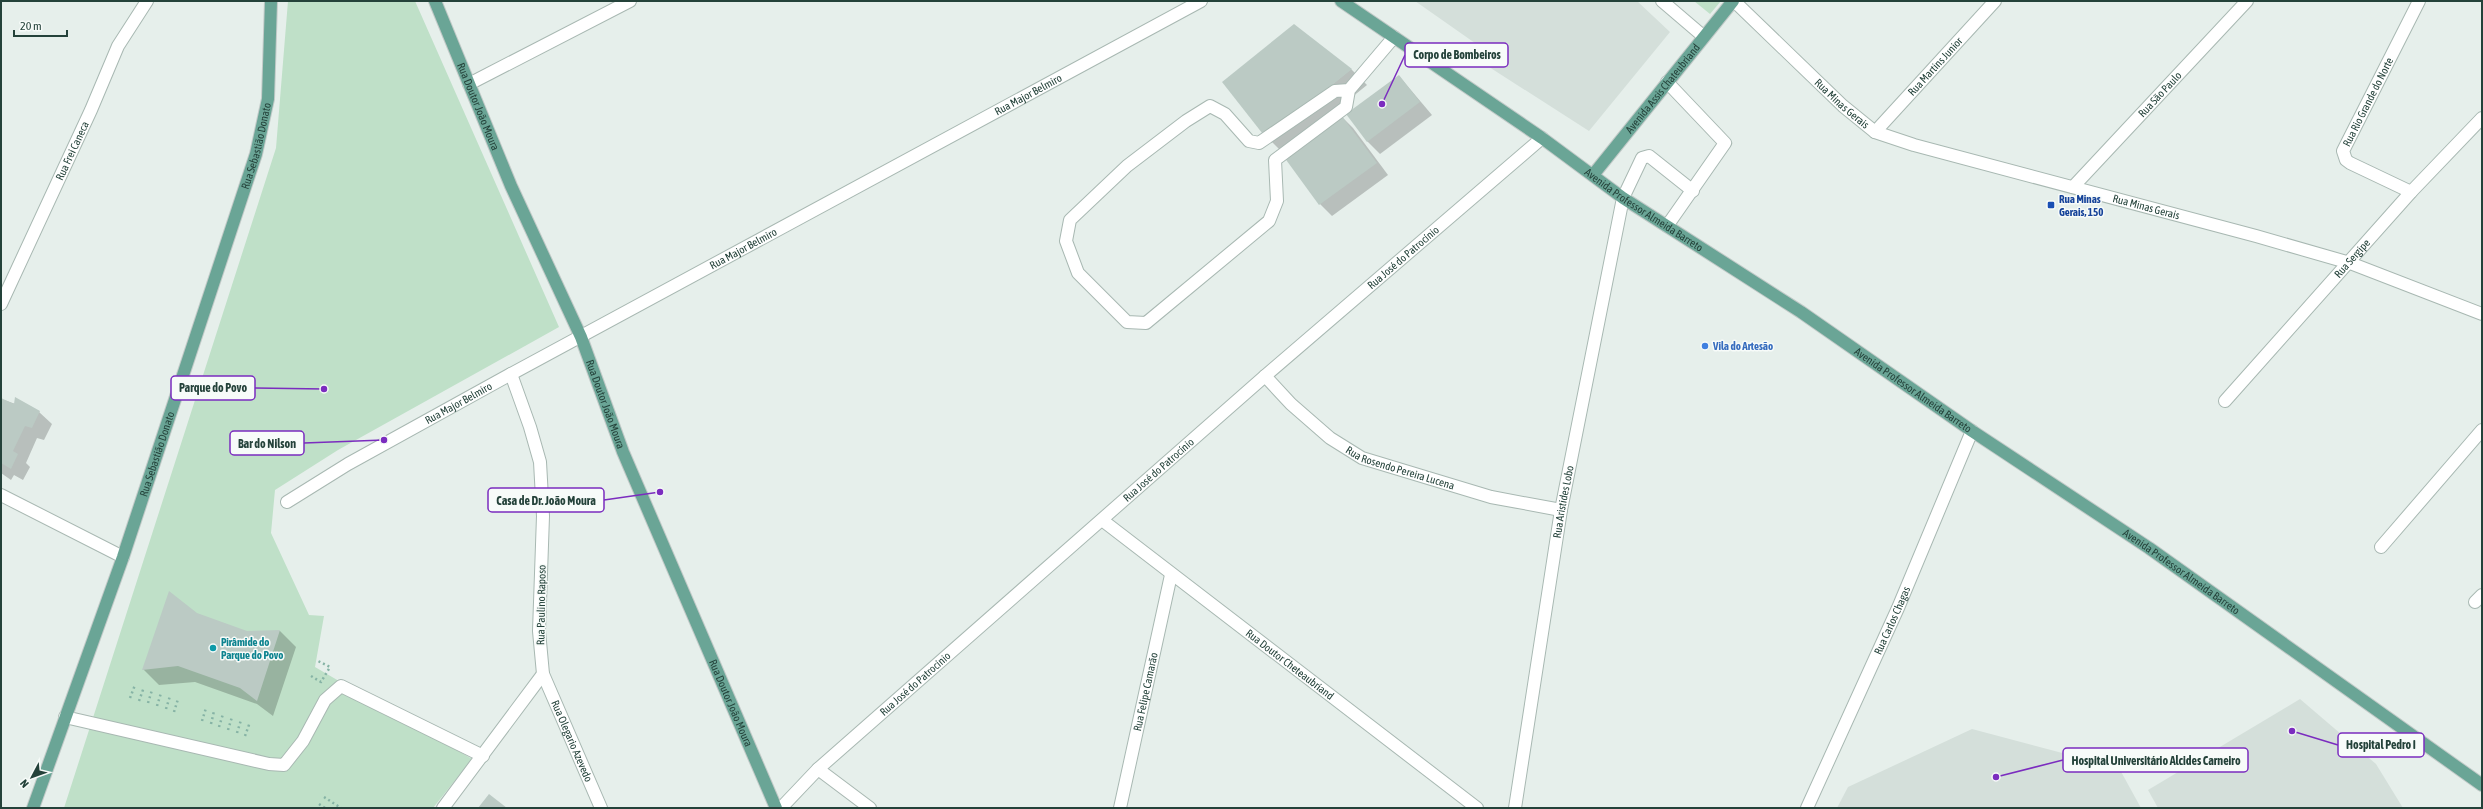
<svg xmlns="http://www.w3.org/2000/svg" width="2483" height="809" font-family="'Asap Condensed',sans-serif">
  <rect width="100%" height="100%" fill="#e6efeb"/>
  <!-- built -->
  <g fill="#d4dfda">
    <polygon points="1415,1 1637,1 1670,32 1589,131 1486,65 1492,55"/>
    <polygon points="2300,699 2376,764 2403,808 2158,808 2148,790"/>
    <polygon points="1972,729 2119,768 2141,808 1837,808 1848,787"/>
  </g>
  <!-- green -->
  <g fill="#bfe0c8">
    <polygon points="288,1 415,1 559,327 338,450 275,490 271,533 309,615 324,616 315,667 472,759 433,808 64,808 276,148"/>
    <polygon points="1694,1 1721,1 1710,14"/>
  </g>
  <!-- shadow -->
  <g fill="#0003">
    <polygon points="1351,69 1367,85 1283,153 1267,137"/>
    <polygon points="1399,76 1432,115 1380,154 1367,141"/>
    <polygon points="1341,116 1353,128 1388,175 1332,216 1320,204"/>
    <polygon points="1,399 39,412 52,424 44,440 37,438 26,463 30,467 23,480 14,475 11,480 1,473"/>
    <polygon points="196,614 247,632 280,631 296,647 273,716 257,704 195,682 159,685 143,669"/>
  </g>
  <!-- building -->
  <g fill="#bbcac4">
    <polygon points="1294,24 1352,69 1266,138 1222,82"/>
    <polygon points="1399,75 1420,102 1367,142 1346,114"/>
    <polygon points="1341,115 1377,163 1319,205 1284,157"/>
    <polygon points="15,397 40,411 32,428 25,426 13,451 18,454 11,469 1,463 1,398 14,404"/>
    <polygon points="169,591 197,613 247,631 280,630 257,701 240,688 178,666 142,670"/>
    <polygon points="489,794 507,808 478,808"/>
  </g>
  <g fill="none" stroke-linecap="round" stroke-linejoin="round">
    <defs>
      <g id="minor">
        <polyline points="1662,1 1703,36"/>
        <path id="s1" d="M1734 1 1843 106 1875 132 1914 145 2256 236 2350 263 2482 314"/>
        <polyline points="1667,82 1725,143 1667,226"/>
        <polyline points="469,84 630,1"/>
        <polyline points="1349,90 1335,91 1259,143 1249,141 1225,114 1210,106 1186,121 1127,166 1070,220 1066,241 1078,273 1127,322 1146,323 1269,221 1277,201 1275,160 1346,107 1349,90 1394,37"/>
        <path id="s2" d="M1875 132 1995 1"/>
        <path id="s3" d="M2073 187 2247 1"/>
        <path id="s4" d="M2411 192 2350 163 2346 160 2343 151 2419 1"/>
        <path id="s5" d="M1 304 91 110 118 46 147 1"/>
        <path id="s6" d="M511 374 530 427 540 462 543 516 539 631 543 674 601 808"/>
        <path id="s7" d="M1265 376 1291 404 1330 438 1362 458 1491 497 1561 510"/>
        <path id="s8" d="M2225 401 2411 192 2482 118"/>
        <polyline points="1,495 123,557"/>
        <path id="s9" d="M287 502 348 464 511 374 1201 1"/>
        <path id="s10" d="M1102 520 1477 808"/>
        <polyline points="2381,547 2482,430"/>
        <polyline points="2475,602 2482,595"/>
        <polyline points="65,717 269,764 284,765 303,741 325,700 341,686 483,756"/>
        <polyline points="818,769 870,808"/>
        <polyline points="443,808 543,674"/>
        <path id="s11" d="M781 808 818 769 1265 376 1542 138"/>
        <path id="s12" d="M1120 808 1171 575"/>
        <path id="s13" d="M1515 808 1561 510 1623 198 1642 158 1649 156 1693 191"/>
        <path id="s14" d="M1807 808 1898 608 1972 431"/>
      </g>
      <g id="major">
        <path id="s15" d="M435 1 511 186 581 337 623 452 776 808"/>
        <path id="s16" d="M1341 1 1542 138 1623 198 1801 312 1972 431 2149 548 2482 785"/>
        <path id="s17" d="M1593 175 1733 1"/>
        <path id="s18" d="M33 808 123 557 256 154 268 99 271 1"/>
      </g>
    </defs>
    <!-- minor casing -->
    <use href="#minor" stroke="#a8b8b2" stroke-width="14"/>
    <!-- major casing -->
    <use href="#major" stroke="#c2cac8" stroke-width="14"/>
    <!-- path -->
    <g stroke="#86b3a5" stroke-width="2.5" stroke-dasharray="2 3" stroke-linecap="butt">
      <polyline points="311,676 321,682 330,667 318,661"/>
      <polyline points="130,698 135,685"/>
      <polyline points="139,701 144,687"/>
      <polyline points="148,703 152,690"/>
      <polyline points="157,706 161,693"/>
      <polyline points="166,709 170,696"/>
      <polyline points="174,712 178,699"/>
      <polyline points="202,721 206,708"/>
      <polyline points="211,724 214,711"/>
      <polyline points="219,727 223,714"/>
      <polyline points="228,730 232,717"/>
      <polyline points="237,733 241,720"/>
      <polyline points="245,736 250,722"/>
      <polyline points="324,797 341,808"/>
      <polyline points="319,804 325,808"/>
    </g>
    <!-- minor -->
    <use href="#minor" stroke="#fff" stroke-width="12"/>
    <!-- major -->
    <use href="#major" stroke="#6aa596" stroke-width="12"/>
  </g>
  <!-- markers -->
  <rect fill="#1a4fb4" stroke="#f7fbf9" stroke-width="1.5" x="2047" y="201" width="8" height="8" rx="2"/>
  <circle fill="#3f7fe0" stroke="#f7fbf9" stroke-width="1.5" cx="1705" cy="346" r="4"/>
  <circle fill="#0f9aa8" stroke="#f7fbf9" stroke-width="1.5" cx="213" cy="648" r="4"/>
  <g text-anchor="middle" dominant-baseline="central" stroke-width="3" stroke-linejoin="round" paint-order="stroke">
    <!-- street labels -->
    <g font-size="11" fill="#24423a" stroke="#f7fbf9">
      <text stroke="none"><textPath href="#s2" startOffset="89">Rua Martins Junior</textPath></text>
      <text stroke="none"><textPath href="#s17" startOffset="111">Avenida Assis Chateubriand</textPath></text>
      <text stroke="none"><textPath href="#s3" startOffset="127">Rua São Paulo</textPath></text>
      <text stroke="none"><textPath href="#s9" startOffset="846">Rua Major Belmiro</textPath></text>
      <text stroke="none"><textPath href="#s4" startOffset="137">Rua Rio Grande do Norte</textPath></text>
      <text stroke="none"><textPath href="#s1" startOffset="149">Rua Minas Gerais</textPath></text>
      <text stroke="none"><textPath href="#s15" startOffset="114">Rua Doutor João Moura</textPath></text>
      <text stroke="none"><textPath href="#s18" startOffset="699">Rua Sebastião Donato</textPath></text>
      <text stroke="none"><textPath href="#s5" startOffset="169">Rua Frei Caneca</textPath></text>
      <text stroke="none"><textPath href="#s1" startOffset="474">Rua Minas Gerais</textPath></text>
      <text stroke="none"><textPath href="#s16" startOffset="368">Avenida Professor Almeida Barreto</textPath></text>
      <text stroke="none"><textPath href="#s9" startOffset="522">Rua Major Belmiro</textPath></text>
      <text stroke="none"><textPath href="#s11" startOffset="831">Rua José do Patrocínio</textPath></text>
      <text stroke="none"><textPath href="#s8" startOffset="191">Rua Sergipe</textPath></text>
      <text stroke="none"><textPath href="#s16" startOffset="692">Avenida Professor Almeida Barreto</textPath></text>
      <text stroke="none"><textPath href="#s9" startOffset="198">Rua Major Belmiro</textPath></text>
      <text stroke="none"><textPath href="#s15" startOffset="438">Rua Doutor João Moura</textPath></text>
      <text stroke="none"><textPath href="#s18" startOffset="375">Rua Sebastião Donato</textPath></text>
      <text stroke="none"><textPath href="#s7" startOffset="167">Rua Rosendo Pereira Lucena</textPath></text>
      <text stroke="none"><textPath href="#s11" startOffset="507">Rua José do Patrocínio</textPath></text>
      <text stroke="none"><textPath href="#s13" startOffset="310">Rua Aristides Lobo</textPath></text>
      <text stroke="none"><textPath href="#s16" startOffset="1016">Avenida Professor Almeida Barreto</textPath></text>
      <text transform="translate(541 605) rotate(-89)">Rua Paulino Raposo</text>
      <text stroke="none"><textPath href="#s14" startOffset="206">Rua Carlos Chagas</textPath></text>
      <text stroke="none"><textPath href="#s10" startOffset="237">Rua Doutor Cheteaubriand</textPath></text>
      <text stroke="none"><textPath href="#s11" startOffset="183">Rua José do Patrocínio</textPath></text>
      <text stroke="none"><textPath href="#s12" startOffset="119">Rua Felipe Camarão</textPath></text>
      <text stroke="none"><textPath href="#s15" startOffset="762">Rua Doutor João Moura</textPath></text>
      <text stroke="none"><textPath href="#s6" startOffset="378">Rua Olegario Azevedo</textPath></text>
    </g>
    <!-- transit labels -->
    <g font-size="11" font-weight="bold" fill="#164399" stroke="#f7fbf9" text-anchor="start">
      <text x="2059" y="199">Rua Minas<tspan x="2059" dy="13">Gerais, 150</tspan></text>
    </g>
    <!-- shop labels -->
    <g font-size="11" font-weight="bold" fill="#366cbe" stroke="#f7fbf9" text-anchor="start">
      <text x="1713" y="346">Vila do Artesão</text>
    </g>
    <!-- culture labels -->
    <g font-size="11" font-weight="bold" fill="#0d838f" stroke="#f7fbf9" text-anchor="start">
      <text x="221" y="642">Pirâmide do<tspan x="221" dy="13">Parque do Povo</tspan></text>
    </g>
  </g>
  <!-- callouts -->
  <path fill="none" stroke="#7b2cbf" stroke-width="1.5" d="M1382 104L1405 55M324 389L255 388M384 440L304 443M660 492L604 500M2292 731L2338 745M1996 777L2063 760"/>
  <g fill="#7b2cbf" stroke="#f7fbf9" stroke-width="1.5">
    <circle cx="1382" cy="104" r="4"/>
    <circle cx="324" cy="389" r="4"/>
    <circle cx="384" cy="440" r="4"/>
    <circle cx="660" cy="492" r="4"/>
    <circle cx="2292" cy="731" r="4"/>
    <circle cx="1996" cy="777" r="4"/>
  </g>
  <g fill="#f7fbf9" stroke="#7b2cbf" stroke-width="1.5">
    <rect x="1405" y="43" width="103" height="24" rx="4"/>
    <rect x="171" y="376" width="84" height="24" rx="4"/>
    <rect x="230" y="431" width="74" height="24" rx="4"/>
    <rect x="488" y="488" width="116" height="24" rx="4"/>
    <rect x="2338" y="733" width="86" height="24" rx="4"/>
    <rect x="2063" y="748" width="185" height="24" rx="4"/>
  </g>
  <g font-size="12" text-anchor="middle" font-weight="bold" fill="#24423a">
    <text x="1457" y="59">Corpo de Bombeiros</text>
    <text x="213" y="392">Parque do Povo</text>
    <text x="267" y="448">Bar do Nilson</text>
    <text x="546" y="505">Casa de Dr. João Moura</text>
    <text x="2381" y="749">Hospital Pedro I</text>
    <text x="2156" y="765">Hospital Universitário Alcides Carneiro</text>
  </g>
  <!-- border -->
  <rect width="2483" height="809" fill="none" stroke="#24423a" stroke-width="4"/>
  <!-- north arrow -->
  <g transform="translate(32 777) rotate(229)" stroke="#f7fbf9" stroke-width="3" paint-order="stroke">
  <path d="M0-3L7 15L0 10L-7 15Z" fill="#24423a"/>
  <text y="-6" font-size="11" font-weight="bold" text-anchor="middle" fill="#24423a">N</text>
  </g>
  <!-- scale -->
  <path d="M14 30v6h53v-6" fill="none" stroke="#24423a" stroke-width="2"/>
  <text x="20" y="30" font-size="12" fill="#24423a" stroke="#f7fbf9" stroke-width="3" paint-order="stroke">20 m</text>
</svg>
